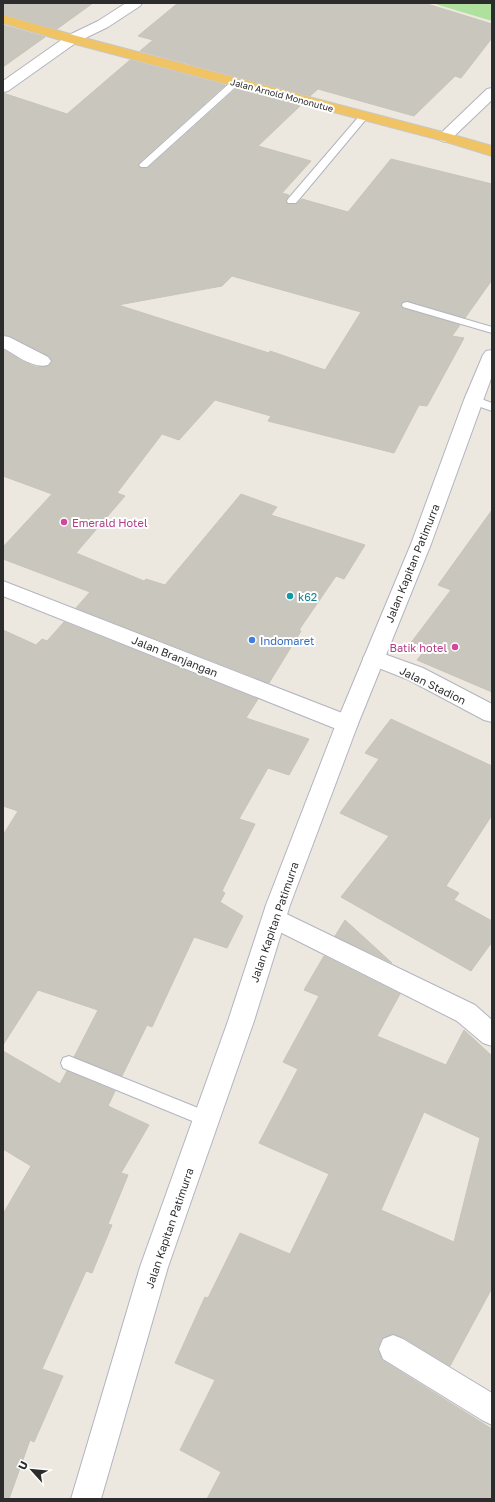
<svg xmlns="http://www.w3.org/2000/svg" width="495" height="1502" font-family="'Golos Text',sans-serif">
  <rect width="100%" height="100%" fill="#ede8df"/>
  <!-- green -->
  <polygon fill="#aee09e" points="432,3 492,3 492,21"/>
  <!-- building -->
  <g fill="#c9c6bd" stroke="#c8c4b9" fill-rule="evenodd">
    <polygon points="3,3 93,3 57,29 3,14"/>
    <polygon points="178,3 424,3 492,24 492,38 461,78 455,76 414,116 318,89 310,96 140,51 153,40 138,36"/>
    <polygon points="3,25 45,37 3,67"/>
    <path d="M130 60 225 85 140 162 138 165 141 168H148L237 88 301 105 258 146 311 161 282 193 289 195 286 200 288 204H296L302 199 348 212 391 159 492 184V280L465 318 407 301 403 302 401 304 403 308 460 325 452 336 464 338 427 406 419 405 394 453 268 421 271 416 215 400 179 440 162 434 117 493 125 496 76 553 144 581 146 579 165 585 241 494 277 507 271 515 365 545 344 579 336 576 299 630 301 631 269 683 76 608 90 592 3 559V547L52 494 3 476V350L24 362 36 367 48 366 52 361 49 356 10 336 3 335V93L67 114ZM232 276 361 312 325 370 270 351 269 353 118 305 222 286Z"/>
    <polygon points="492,510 492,692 417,660 425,650 410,644 451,590 438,585"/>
    <polygon points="64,622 258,699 246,718 309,739 289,775 268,768 239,819 255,824 222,891 225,893 220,902 243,916 227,948 194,937 152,1027 147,1025 122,1076 74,1057 98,1010 38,990 3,1045 3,835 18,811 3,806 3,630 36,645 42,639 47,641"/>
    <polygon points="391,719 492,766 492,815 446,886 459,893 454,900 492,921 492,942 471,971 341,897 389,836 340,813 379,759 365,753"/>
    <polygon points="345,920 392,963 335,936"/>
    <path d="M324 956 400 994 377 1036 446 1065 464 1030 492 1056V1288L450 1366 404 1338 394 1334 382 1338 378 1348 382 1360 492 1429V1499H207L221 1472 180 1450 215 1380 175 1363 205 1297 208 1298 240 1233 290 1254 329 1174 259 1143 298 1069 283 1062 319 996 304 990ZM424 1112 480 1138 454 1242 381 1210Z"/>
    <polygon points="3,1051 60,1084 67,1071 115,1091 108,1106 149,1125 121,1173 128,1175 108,1224 112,1225 92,1273 86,1271 42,1369 63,1376 34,1442 30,1440 9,1499 3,1499 3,1214 31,1166 3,1149"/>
  </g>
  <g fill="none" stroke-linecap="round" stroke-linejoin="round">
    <defs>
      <g id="service">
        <polygon points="236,79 239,80 241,82 239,84 147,167 141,167 139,165 141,163 233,80"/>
        <polygon points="364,113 367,114 369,116 367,118 296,203 288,203 287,201 288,199 361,114"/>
        <polygon points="407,302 492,327 492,333 403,307 402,305 403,303"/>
        <polygon points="473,396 492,403 492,411 469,403 467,400 469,397"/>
        <polygon points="69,1056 213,1114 215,1119 213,1124 207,1127 63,1068 61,1063 63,1058"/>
      </g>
      <g id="minor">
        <polygon points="126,3 142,3 140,6 108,27 77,42 8,91 3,92 3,81 67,36 98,21"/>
        <polygon points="492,88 492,100 450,140 445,142 440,140 437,137 440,134 487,89"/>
        <path d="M3 336 9 337 48 357 51 361 48 365C33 369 16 355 3 348Z"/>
        <polygon points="3,581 355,718 358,724 355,730 347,732 339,730 3,596"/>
        <polygon points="373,650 423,668 492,704 492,722 484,720 409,680 366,663 363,658 366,653"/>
        <polygon points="274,908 475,1005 492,1020 492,1046 483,1043 457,1021 266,925 262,918 266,911"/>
        <polygon points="393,1335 403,1339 492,1393 492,1425 482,1420 383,1359 379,1349 383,1339"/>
      </g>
      <polygon id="tertiary" points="492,350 492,376 431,544 358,724 290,905 254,1021 168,1267 101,1499 71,1499 140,1267 228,1021 266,905 336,724 411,544 464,400 483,355 486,351"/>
      <polygon id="trunk" points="3,15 77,36 450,134 492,146 492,156 440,140 67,42 3,23"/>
    </defs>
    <!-- service casing -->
    <use href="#service" stroke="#b2b4bf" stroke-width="2"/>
    <!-- minor casing -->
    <use href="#minor" stroke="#b2b4bf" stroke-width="2"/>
    <!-- tertiary casing -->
    <use href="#tertiary" stroke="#b2b4bf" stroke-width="2"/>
    <!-- trunk casing -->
    <use href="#trunk" stroke="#c8c8c8" stroke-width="2"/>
    <!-- service -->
    <use href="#service" fill="#fff" fill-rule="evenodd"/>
    <!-- minor -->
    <use href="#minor" fill="#fff" fill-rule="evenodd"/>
    <!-- tertiary -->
    <use href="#tertiary" fill="#fff" fill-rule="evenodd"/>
    <!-- trunk -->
    <use href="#trunk" fill="#f0c464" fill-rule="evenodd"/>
  </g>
  <!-- markers -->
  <g fill="#d1479c" stroke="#fff" stroke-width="1.5">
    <circle cx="64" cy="522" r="4"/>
    <circle cx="455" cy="647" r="4"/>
  </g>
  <circle fill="#0f9aa8" stroke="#fff" stroke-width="1.5" cx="290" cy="596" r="4"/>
  <circle fill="#3f7fe0" stroke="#fff" stroke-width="1.5" cx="252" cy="640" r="4"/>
  <g text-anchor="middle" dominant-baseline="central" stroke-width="4" stroke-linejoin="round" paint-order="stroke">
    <!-- far-street labels -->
    <g font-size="9" fill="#2c2c2c" stroke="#fff">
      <text transform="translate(282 95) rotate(15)">Jalan Arnold Mononutue</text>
    </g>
    <!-- hotel labels -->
    <g font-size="11" fill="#b23c85" stroke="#fff" text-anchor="start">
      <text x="72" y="522">Emerald Hotel</text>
      <text x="447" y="647" text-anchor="end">Batik hotel</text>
    </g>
    <!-- street labels -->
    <g font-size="11" fill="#2c2c2c" stroke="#fff">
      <text transform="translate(412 563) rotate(-68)">Jalan Kapitan Patimurra</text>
      <text transform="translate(175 656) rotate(22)">Jalan Branjangan</text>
      <text transform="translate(433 685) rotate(26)">Jalan Stadion</text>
      <text transform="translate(274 922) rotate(-71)">Jalan Kapitan Patimurra</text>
      <text transform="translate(169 1228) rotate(-71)">Jalan Kapitan Patimurra</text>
    </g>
    <!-- culture labels -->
    <g font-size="11" fill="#0d838f" stroke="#fff" text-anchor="start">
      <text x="298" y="596">k62</text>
    </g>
    <!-- shop labels -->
    <g font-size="11" fill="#366cbe" stroke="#fff" text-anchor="start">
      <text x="260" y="640">Indomaret</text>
    </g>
  </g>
  <!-- border -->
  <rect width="495" height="1502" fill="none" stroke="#2c2c2c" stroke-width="8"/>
  <!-- north arrow -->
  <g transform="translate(32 1470) rotate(297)" stroke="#ffffff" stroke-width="3" paint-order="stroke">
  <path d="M0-3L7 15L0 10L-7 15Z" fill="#2c2c2c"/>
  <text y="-6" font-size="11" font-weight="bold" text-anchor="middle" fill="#2c2c2c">U</text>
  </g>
</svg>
